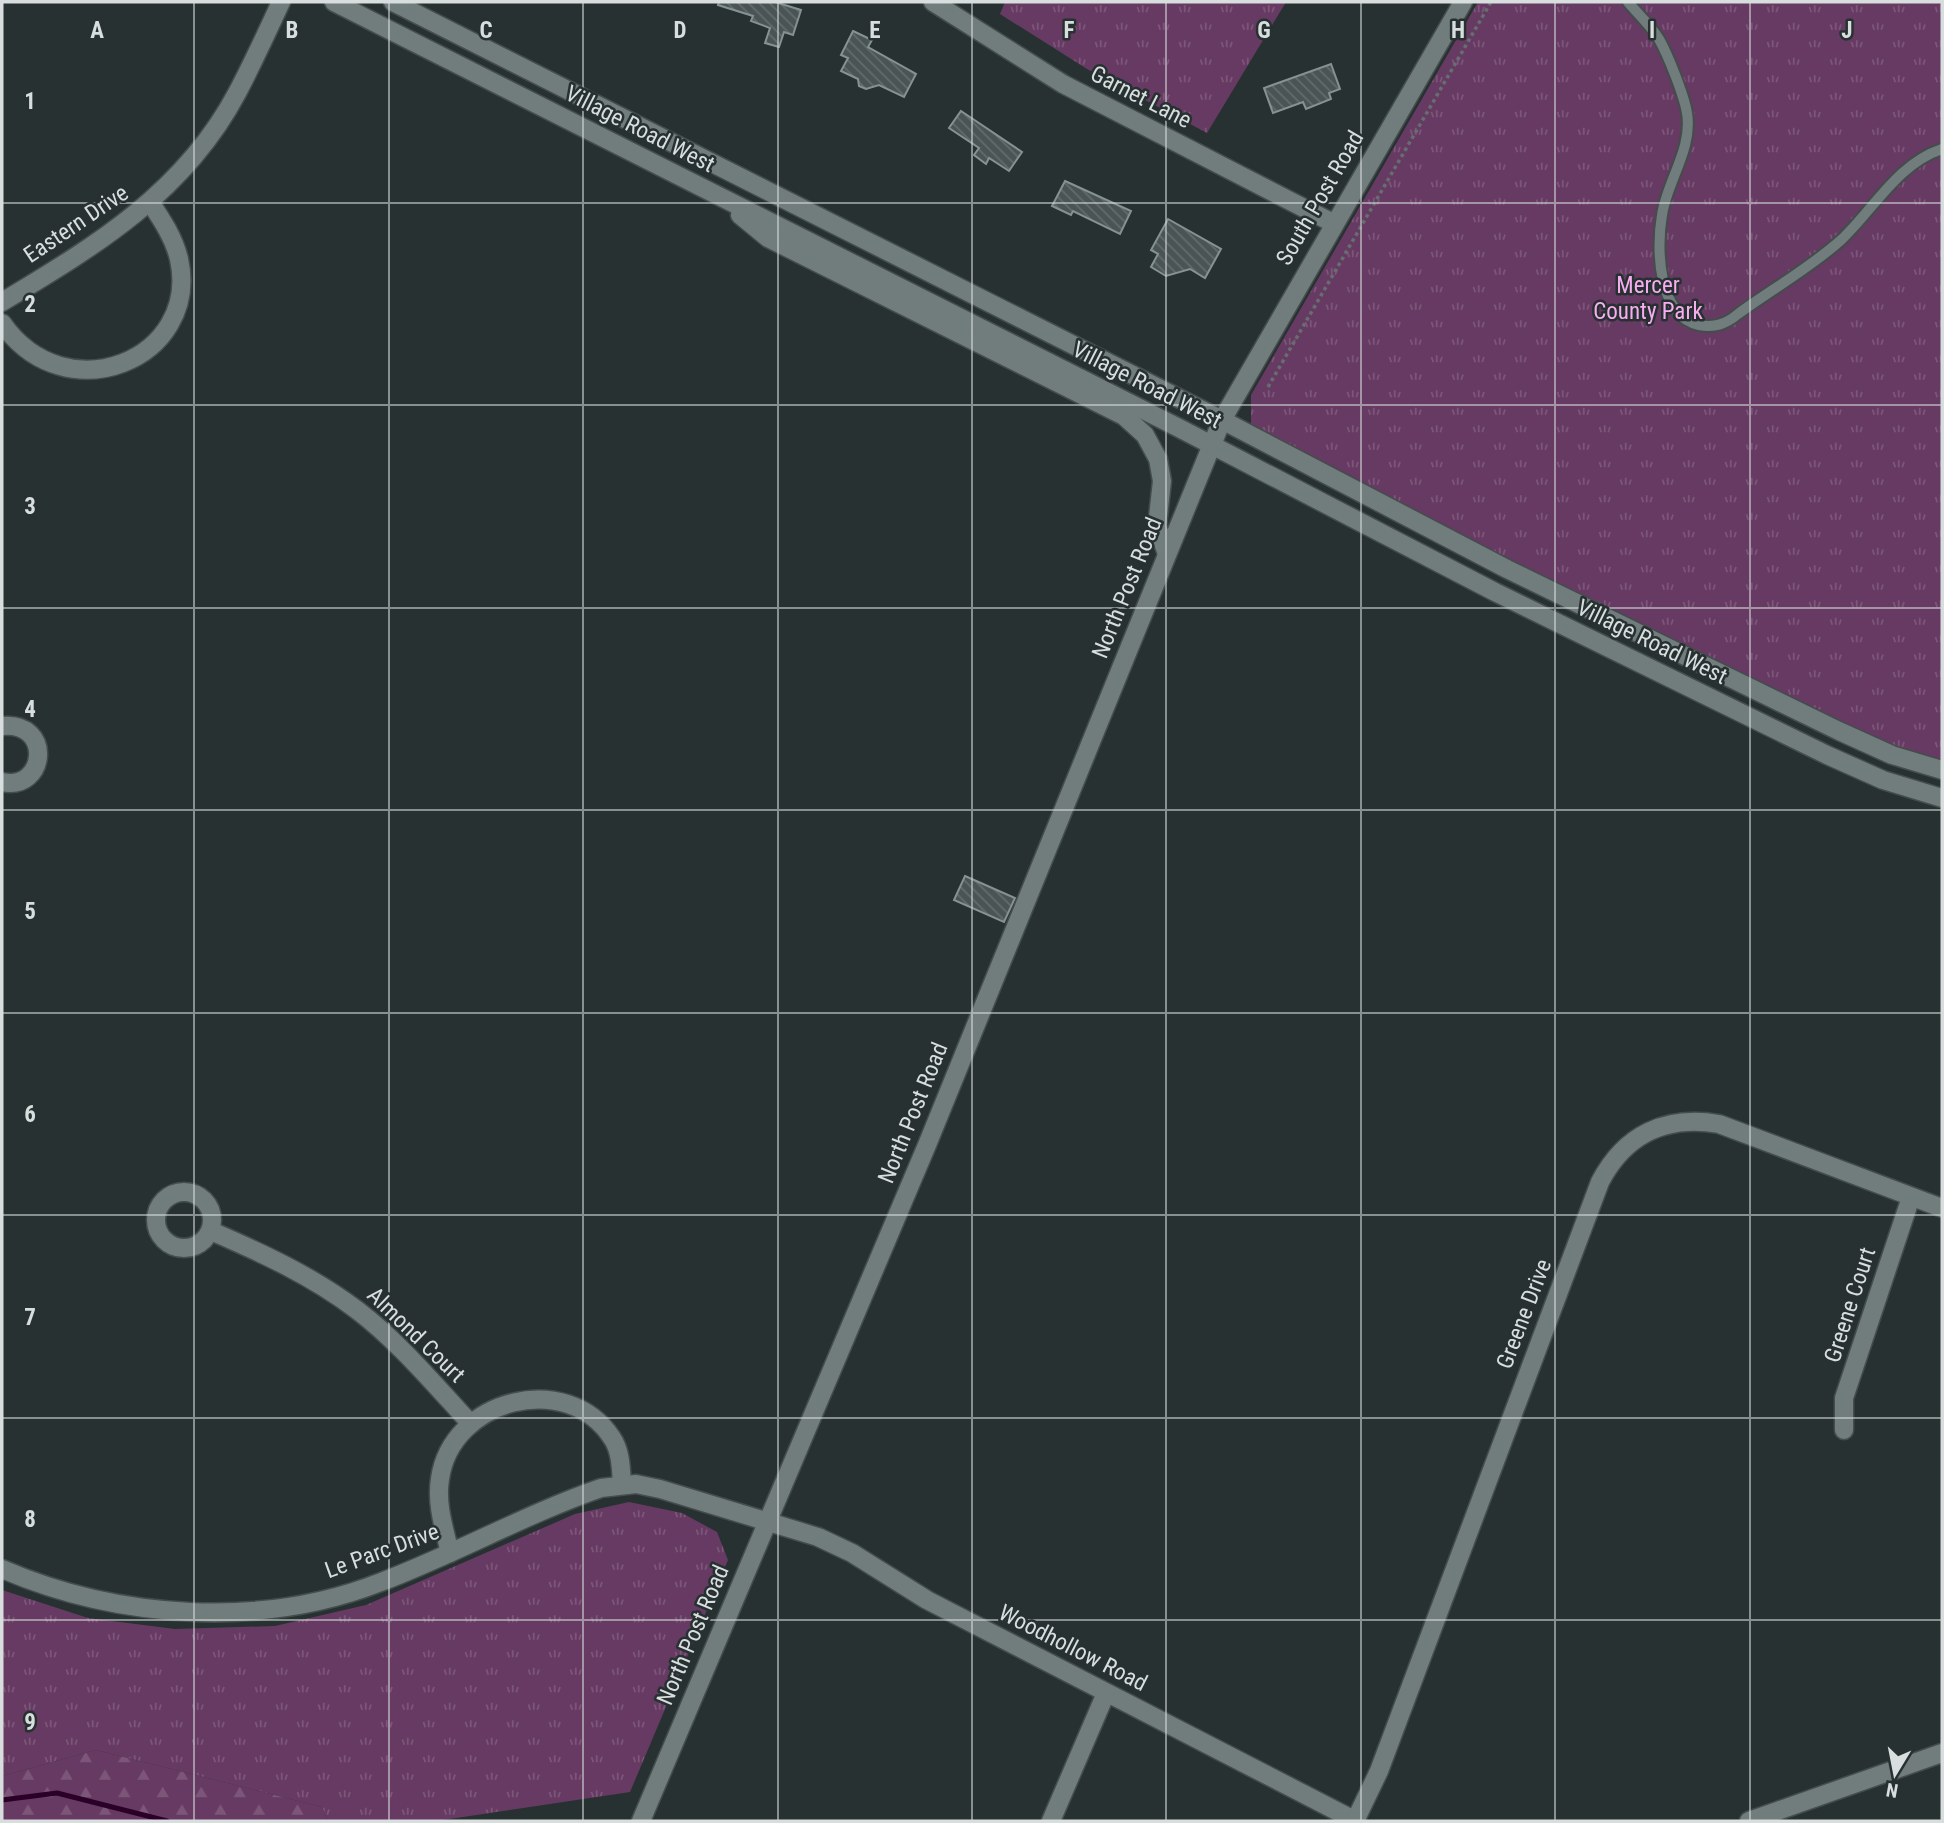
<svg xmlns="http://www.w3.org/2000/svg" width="1944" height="1823" font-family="'Roboto Condensed',sans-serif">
  <defs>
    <pattern id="grass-tufts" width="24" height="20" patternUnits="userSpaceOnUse" patternTransform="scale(1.75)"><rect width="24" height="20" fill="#673a63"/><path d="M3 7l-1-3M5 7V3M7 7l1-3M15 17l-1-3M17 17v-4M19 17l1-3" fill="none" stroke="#7c5679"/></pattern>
    <pattern id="forest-firs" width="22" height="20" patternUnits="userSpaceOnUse" patternTransform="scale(1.75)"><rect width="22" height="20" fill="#673a63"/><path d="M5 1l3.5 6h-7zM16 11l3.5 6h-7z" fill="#7c5679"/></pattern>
    <pattern id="building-back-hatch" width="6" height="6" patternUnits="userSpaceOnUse" patternTransform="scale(1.75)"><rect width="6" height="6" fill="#4a5454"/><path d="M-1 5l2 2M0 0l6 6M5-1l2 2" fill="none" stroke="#636c6c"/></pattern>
  </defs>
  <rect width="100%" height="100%" fill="#273131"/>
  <!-- grass -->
  <g fill="url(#grass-tufts)">
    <polygon points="1005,2 1286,2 1207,133 1087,69 1000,14"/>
    <polygon points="1478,2 1942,2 1942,764 1903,753 1282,447 1251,427 1251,395"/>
    <polygon points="629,1502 682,1513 717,1532 728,1560 630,1792 436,1821 328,1821 322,1807 96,1750 2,1776 2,1590 88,1618 175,1629 275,1626 366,1605 575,1514"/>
  </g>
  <!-- forest -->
  <polygon fill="url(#forest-firs)" points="96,1750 322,1807 328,1821 2,1821 2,1776"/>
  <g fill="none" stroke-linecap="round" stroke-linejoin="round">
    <!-- stream -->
    <polyline stroke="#2a0028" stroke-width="5" points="2,1800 57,1793 167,1821"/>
  </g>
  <!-- building -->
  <g fill="url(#building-back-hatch)" stroke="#869292" stroke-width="2">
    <polygon points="719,2 775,2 801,10 793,35 784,32 779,47 765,43 770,28 751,21 753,16 718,5"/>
    <polygon points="853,31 872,40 868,47 916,74 904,97 879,85 866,89 859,86 858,79 841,71 848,58 841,55"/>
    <polygon points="1331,64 1340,89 1329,93 1331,99 1306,109 1303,102 1273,113 1264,88"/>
    <polygon points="961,111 1022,152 1009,171 989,158 986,164 974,155 979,148 949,128"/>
    <polygon points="1065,181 1131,211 1120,234 1073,211 1071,215 1052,206"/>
    <polygon points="1168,219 1221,249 1205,278 1190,269 1166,276 1151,267 1158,254 1151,250"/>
    <polygon points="965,876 1015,898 1004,922 954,900"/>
  </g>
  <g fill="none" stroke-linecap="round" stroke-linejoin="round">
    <defs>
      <path id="service" d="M1628 2C1638 14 1651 26 1659 39 1668 55 1684 95 1687 113 1693 149 1667 181 1662 215 1656 249 1658 316 1699 325 1715 328 1726 324 1738 314 1772 289 1810 268 1841 240 1874 209 1897 164 1942 149"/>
      <g id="minor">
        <polyline points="933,2 1063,84 1333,223"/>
        <path d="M2 302C95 246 184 193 237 93 253 63 267 32 281 2"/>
        <path d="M2 323C66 415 201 359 179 259 174 238 162 220 150 202"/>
        <path d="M2 726C54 721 46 792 2 782"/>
        <circle cx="184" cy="1220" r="28"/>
        <path d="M211 1231C262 1253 312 1276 357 1310 399 1342 434 1384 470 1423"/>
        <polyline points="1844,1430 1844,1398 1911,1197"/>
        <path d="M450 1553C444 1528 436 1504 440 1479 451 1399 567 1369 612 1438 621 1451 621 1469 622 1485"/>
        <path d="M2 1569C118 1619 262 1629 381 1582 455 1554 526 1514 601 1488L636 1484 660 1489 818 1537 852 1553 927 1600 1356 1821"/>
        <polyline points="641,1821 927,1145 1222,420"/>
        <polyline points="1051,1821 1106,1693"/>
        <path d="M1355 1821 1379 1771 1600 1182C1625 1134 1666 1115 1719 1124L1942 1208"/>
        <polyline points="1749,1821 1942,1753"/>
      </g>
      <polyline id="tertiary" points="1222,420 1463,2"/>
      <g id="secondary">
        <polyline points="334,2 1179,428 1495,592 1827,755 1883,780 1942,798"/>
        <polyline points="393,2 1222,420 1507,569 1839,731 1892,755 1942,770"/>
        <polyline points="740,215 768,238 1124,416 1145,435 1158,459 1162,481 1157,526 1167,554"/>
      </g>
    </defs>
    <!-- service casing -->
    <use href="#service" stroke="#444c4c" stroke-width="14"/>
    <!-- minor casing -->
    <use href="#minor" stroke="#444c4c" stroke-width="21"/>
    <!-- tertiary casing -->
    <use href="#tertiary" stroke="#444c4c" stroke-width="21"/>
    <!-- secondary casing -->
    <use href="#secondary" stroke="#444c4c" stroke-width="21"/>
    <!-- path -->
    <polyline stroke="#666f6f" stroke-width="3.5" stroke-dasharray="3.5 3.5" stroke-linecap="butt" points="1268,387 1491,2"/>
    <!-- service -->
    <use href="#service" stroke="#717c7c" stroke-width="10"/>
    <!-- minor -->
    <use href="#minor" stroke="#717c7c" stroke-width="18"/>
    <!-- tertiary -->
    <use href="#tertiary" stroke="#717c7c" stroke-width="18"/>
    <!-- secondary -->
    <use href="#secondary" stroke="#717c7c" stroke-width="18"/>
  </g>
  <!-- grid -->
  <path fill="none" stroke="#d8dede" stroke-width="2" stroke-opacity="0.55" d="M194 2V1821M389 2V1821M583 2V1821M778 2V1821M972 2V1821M1166 2V1821M1361 2V1821M1555 2V1821M1750 2V1821M2 203H1942M2 405H1942M2 608H1942M2 810H1942M2 1013H1942M2 1215H1942M2 1418H1942M2 1620H1942"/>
  <g text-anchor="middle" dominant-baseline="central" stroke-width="5" stroke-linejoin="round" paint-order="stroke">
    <!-- street labels -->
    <g font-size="23" fill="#d8dede" stroke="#273131">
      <text transform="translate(1141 97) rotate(27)">Garnet Lane</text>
      <text transform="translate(640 129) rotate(27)">Village Road West</text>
      <text transform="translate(1320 198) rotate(-60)">South Post Road</text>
      <text transform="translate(76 224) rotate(-34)">Eastern Drive</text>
      <text transform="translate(1147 385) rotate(27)">Village Road West</text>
      <text transform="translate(1127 588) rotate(-68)">North Post Road</text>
      <text transform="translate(1652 642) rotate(26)">Village Road West</text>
      <text transform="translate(913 1113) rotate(-68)">North Post Road</text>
      <text transform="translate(1850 1305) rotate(-72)">Greene Court</text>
      <text transform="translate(1524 1314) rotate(-69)">Greene Drive</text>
      <text transform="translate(416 1335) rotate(44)">Almond Court</text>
      <text transform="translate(382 1551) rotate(-20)">Le Parc Drive</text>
      <text transform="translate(693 1635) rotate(-67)">North Post Road</text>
      <text transform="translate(1073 1648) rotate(27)">Woodhollow Road</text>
    </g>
    <!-- park labels -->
    <g font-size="23" fill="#f8adf0" stroke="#273131">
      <text x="1648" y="285">Mercer<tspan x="1648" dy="26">County Park</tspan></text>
    </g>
  </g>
  <g font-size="23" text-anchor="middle" font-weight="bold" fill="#d8dede" stroke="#273131" stroke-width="5" stroke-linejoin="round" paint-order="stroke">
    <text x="97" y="38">A</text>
    <text x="292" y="38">B</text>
    <text x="486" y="38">C</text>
    <text x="680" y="38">D</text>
    <text x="875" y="38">E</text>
    <text x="1069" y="38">F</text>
    <text x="1264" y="38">G</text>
    <text x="1458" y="38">H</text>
    <text x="1652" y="38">I</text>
    <text x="1847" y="38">J</text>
    <text x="30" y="109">1</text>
    <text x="30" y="312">2</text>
    <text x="30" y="514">3</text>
    <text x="30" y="717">4</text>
    <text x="30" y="919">5</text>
    <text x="30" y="1122">6</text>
    <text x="30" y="1325">7</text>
    <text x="30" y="1527">8</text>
    <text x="30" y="1730">9</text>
  </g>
  <!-- border -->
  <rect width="1944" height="1823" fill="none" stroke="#d8dede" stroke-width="7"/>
  <!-- north arrow -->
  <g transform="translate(1895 1774) rotate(190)" stroke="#273131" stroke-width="5" paint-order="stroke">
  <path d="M0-5L12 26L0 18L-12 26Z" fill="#d8dede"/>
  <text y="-10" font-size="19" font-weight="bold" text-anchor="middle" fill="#d8dede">N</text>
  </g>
</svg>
